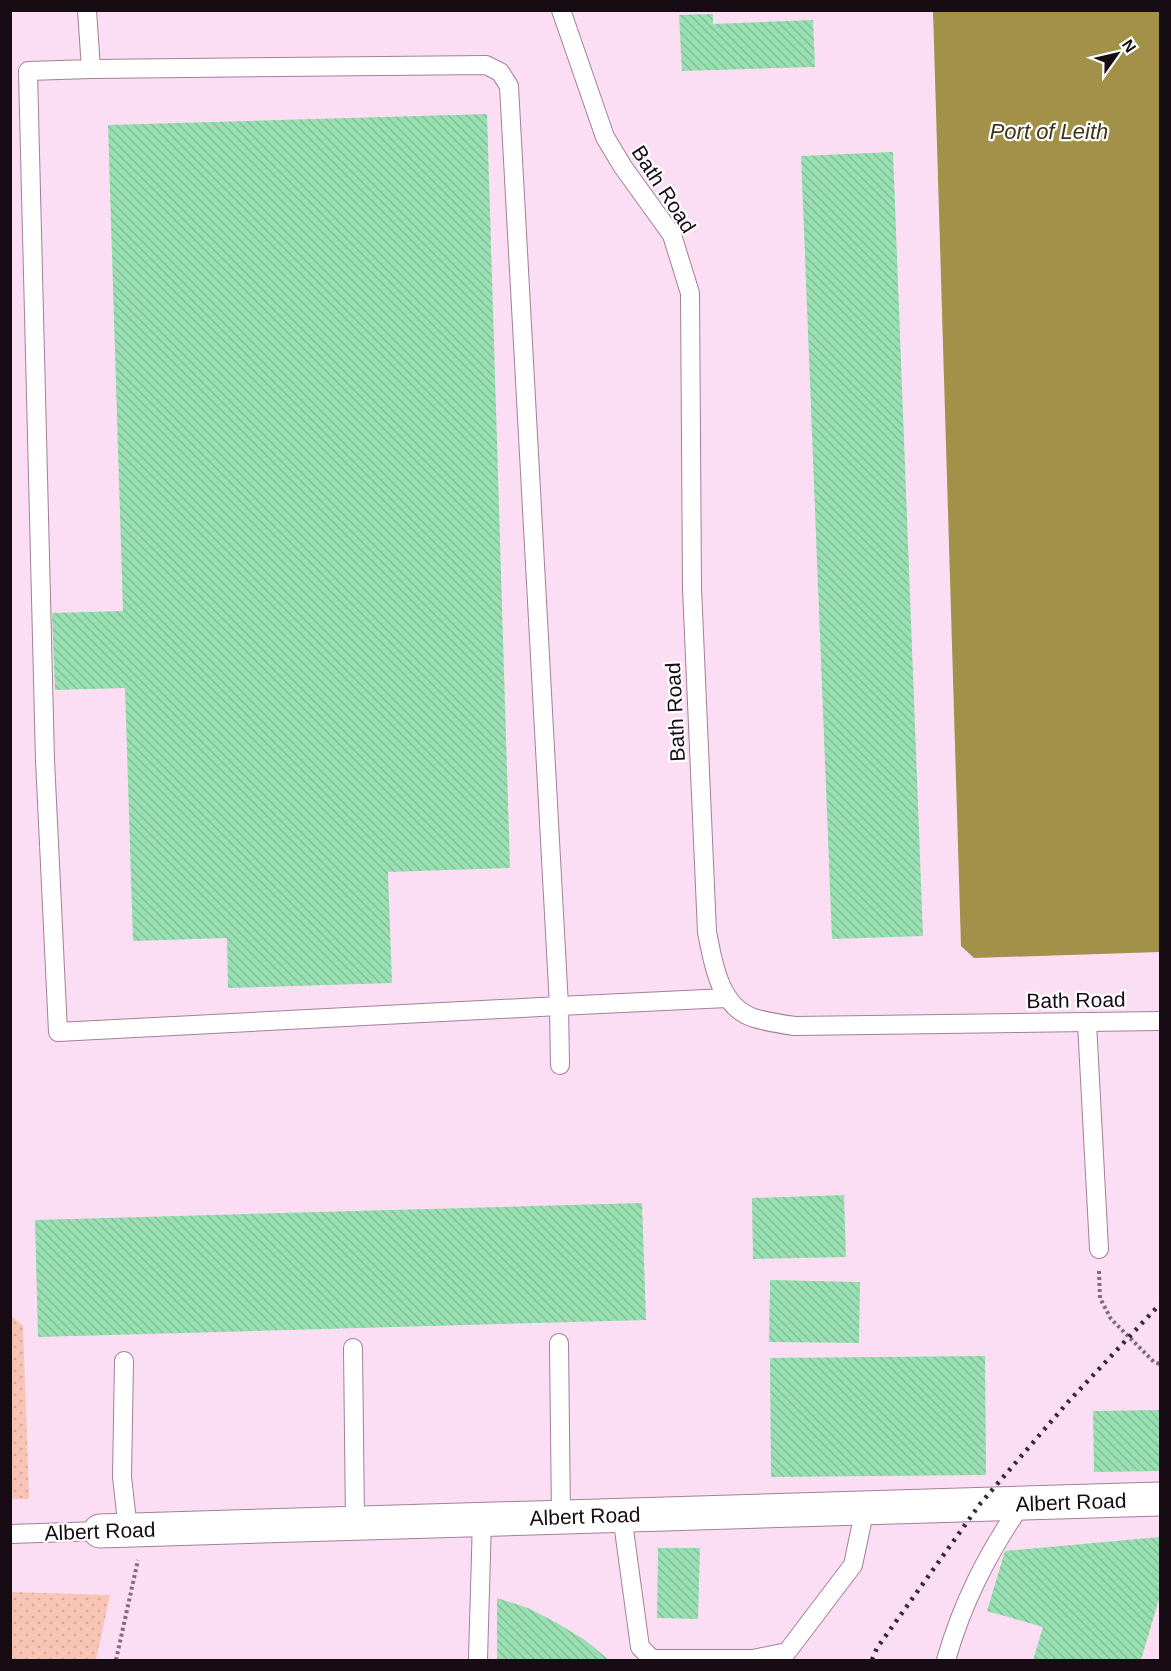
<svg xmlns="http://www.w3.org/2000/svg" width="1171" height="1671" font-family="Helvetica,sans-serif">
  <defs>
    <pattern id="grass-dots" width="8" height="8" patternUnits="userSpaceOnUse" patternTransform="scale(1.5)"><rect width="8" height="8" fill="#f8c4b5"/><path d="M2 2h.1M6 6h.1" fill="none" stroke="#d4a79b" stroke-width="1.8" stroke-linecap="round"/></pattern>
    <pattern id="building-back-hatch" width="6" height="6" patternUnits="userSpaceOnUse" patternTransform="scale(1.5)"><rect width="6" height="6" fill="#98dfb2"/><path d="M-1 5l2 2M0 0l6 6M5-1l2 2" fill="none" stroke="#82be98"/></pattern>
  </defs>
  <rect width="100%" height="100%" fill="#fcdef4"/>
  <!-- grass -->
  <g fill="url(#grass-dots)">
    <polygon points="10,1315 23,1326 29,1499 11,1499"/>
    <polygon points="11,1592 110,1595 96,1660 11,1660"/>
  </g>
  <!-- water -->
  <polygon fill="#a39149" points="933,11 1160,11 1160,952 974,958 961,946"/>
  <!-- building -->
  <g fill="url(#building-back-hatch)">
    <polygon points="713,14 713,24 813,20 815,67 682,71 679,15"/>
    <polygon points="487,114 510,868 388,872 392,983 228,988 227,938 133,941 125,688 55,690 52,613 123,611 108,125"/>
    <polygon points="893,152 923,936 832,939 801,156"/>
    <polygon points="844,1195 846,1257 753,1259 752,1198"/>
    <polygon points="642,1203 646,1320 38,1337 35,1220"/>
    <polygon points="770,1280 860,1282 859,1343 769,1342"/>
    <polygon points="985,1356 986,1475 771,1477 770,1358"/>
    <polygon points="1160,1410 1160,1471 1094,1472 1093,1411"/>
    <polygon points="1160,1537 1160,1596 1141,1660 1033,1660 1043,1627 987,1611 1005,1551"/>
    <polygon points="658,1548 700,1548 698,1619 657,1618"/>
    <polygon points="497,1598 528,1608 557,1623 585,1640 609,1660 497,1660"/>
  </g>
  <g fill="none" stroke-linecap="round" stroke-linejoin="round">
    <defs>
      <g id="lane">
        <polyline points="87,10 91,69 486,65 500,72 509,86 559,1006 58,1032 45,760 28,71 91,69"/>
        <path d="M561 10 605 137 623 167 672 235 690 293 692 588 707 932C713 962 719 1007 754 1018 767 1022 781 1024 795 1026L1160 1021"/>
        <polyline points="1087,1023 1099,1249"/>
        <polyline points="560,1065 559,1006 727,998"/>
        <polyline points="559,1343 561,1517"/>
        <polyline points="353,1348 355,1523"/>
        <polyline points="124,1361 122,1477 128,1530"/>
        <polyline points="622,1515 640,1647 652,1659 753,1659 787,1652 853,1565 865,1508"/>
        <polyline points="10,1534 100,1531"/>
        <polyline points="478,1660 482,1519"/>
        <path d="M946 1660C963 1601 987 1555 1022 1503"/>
      </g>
      <polyline id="street" points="100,1531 1160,1499"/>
    </defs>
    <!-- lane casing -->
    <use href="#lane" stroke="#a18098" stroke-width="20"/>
    <!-- street casing -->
    <use href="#street" stroke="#a18098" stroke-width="35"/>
    <!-- path -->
    <g stroke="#806c7b" stroke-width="4" stroke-dasharray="3 3" stroke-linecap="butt">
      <polyline points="1099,1271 1100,1298 1111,1319 1154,1362 1160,1364"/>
      <polyline points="116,1660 138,1560"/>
    </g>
    <!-- lane -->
    <use href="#lane" stroke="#fff" stroke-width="18"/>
    <!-- street -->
    <use href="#street" stroke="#fff" stroke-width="33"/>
    <!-- rail -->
    <polyline stroke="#372833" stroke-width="4.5" stroke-dasharray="3 6" stroke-linecap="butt" points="872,1660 877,1648 980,1504 1068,1402 1160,1304"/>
  </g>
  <g text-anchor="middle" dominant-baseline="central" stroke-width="4.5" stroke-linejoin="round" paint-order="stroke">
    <!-- street labels -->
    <g font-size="21" fill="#170b14" stroke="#fff">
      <text transform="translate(664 189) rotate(57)">Bath Road</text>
      <text transform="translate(675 712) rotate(-93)">Bath Road</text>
      <text transform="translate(1076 1000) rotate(-1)">Bath Road</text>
      <text transform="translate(1071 1502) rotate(-2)">Albert Road</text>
      <text transform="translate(585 1516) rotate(-2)">Albert Road</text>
      <text transform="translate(100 1531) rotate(-2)">Albert Road</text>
    </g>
    <!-- water labels -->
    <g font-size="22" font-style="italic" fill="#3f3717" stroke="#fff">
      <text x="1049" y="131">Port of Leith</text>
    </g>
  </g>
  <!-- border -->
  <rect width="1171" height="1671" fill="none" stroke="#170b14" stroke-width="24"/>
  <!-- north arrow -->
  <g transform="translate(1117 54) rotate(56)" stroke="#ffffff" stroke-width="4.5" paint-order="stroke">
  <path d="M0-4.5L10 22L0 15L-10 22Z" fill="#170b14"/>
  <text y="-9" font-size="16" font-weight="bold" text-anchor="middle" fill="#170b14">N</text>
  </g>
</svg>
